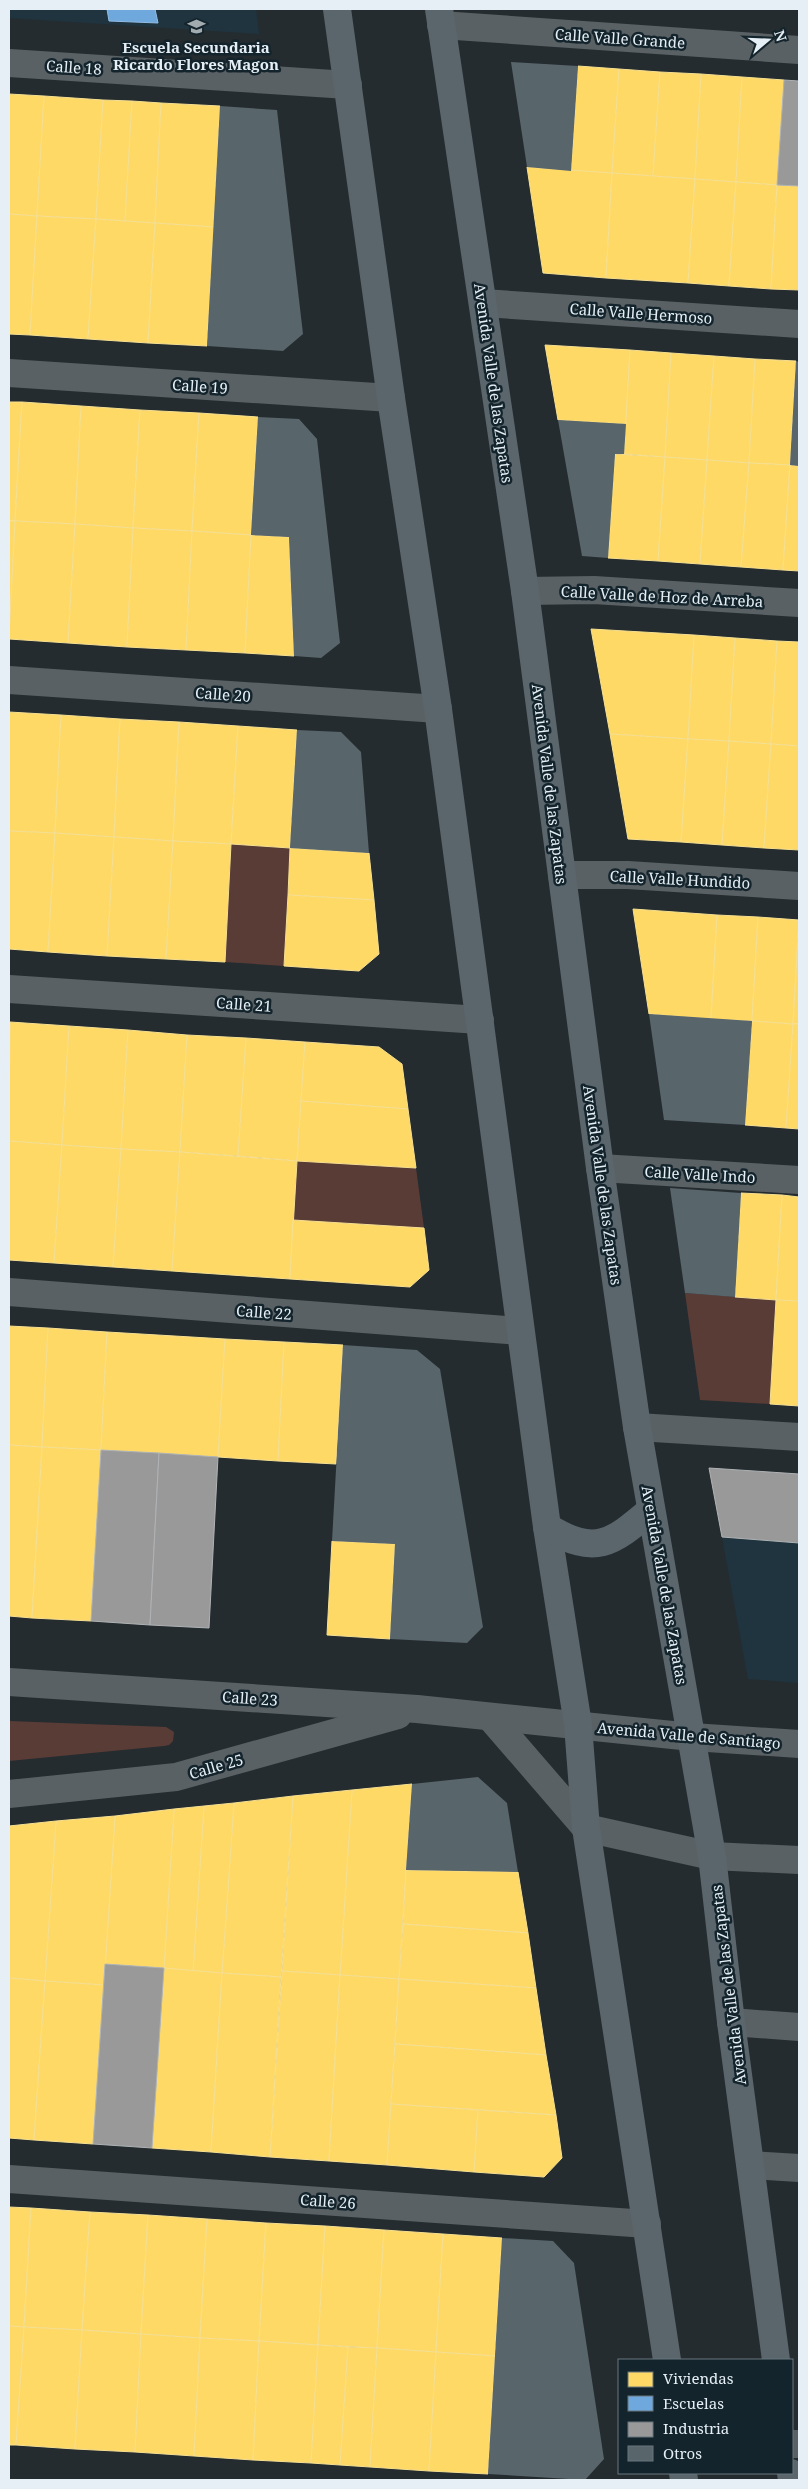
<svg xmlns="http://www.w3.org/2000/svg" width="808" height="2489" font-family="'Noto Serif',serif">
  <rect width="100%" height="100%" fill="#242c30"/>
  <!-- built -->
  <g fill="#1f343f">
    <polygon points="9,9 256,9 259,34 9,18"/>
    <polygon points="722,1537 799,1543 799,1683 748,1679"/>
  </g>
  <!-- green -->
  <g fill="#5a3c37">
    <polygon points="231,844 290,848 284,966 225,962"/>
    <polygon points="297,1161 416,1168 424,1228 293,1220"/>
    <polygon points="685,1293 776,1300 770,1404 700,1400"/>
    <polygon points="9,1721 166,1727 174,1732 173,1741 169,1745 164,1746 9,1761"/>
  </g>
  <!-- homes -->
  <g fill="#ffd966" stroke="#f7e091">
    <polygon points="578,66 619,69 612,173 571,171"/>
    <polygon points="619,69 660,72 653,176 612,173"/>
    <polygon points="660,72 701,74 695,179 653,176"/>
    <polygon points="701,74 742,77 736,182 695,179"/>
    <polygon points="742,77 784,80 777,185 736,182"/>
    <polygon points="9,94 44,96 37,216 9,214"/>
    <polygon points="44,96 103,100 96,219 37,216"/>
    <polygon points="103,100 132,101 125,221 96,219"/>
    <polygon points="132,101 161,103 155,223 125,221"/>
    <polygon points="161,103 220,106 214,227 155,223"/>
    <polygon points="527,167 612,173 606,278 543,273"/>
    <polygon points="612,173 695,179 688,283 606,278"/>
    <polygon points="695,179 736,182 729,286 688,283"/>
    <polygon points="736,182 777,185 771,289 729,286"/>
    <polygon points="777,185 799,186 799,290 771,289"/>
    <polygon points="9,214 37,216 30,335 9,334"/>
    <polygon points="37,216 96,219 88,339 30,335"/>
    <polygon points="96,219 155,223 148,343 88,339"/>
    <polygon points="155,223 214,227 207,346 148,343"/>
    <polygon points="545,345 630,350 626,424 558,420"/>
    <polygon points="630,350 671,353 665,457 624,454"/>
    <polygon points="671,353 714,356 707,460 665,457"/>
    <polygon points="714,356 755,359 749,463 707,460"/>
    <polygon points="755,359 796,361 790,465 749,463"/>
    <polygon points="9,402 22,402 15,521 9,521"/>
    <polygon points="22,402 81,406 75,524 15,521"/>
    <polygon points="81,406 140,410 133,528 75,524"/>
    <polygon points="140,410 199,413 192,531 133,528"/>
    <polygon points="199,413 258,417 251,535 192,531"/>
    <polygon points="615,454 665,457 658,561 608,558"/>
    <polygon points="665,457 707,460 700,564 658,561"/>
    <polygon points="707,460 749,463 741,567 700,564"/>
    <polygon points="749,463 790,465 783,570 741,567"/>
    <polygon points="790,465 799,466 799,571 783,570"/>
    <polygon points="9,521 15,521 9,639"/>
    <polygon points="15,521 75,524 68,643 9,639"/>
    <polygon points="75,524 133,528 127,647 68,643"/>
    <polygon points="133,528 192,531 186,650 127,647"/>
    <polygon points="192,531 251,535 245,653 186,650"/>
    <polygon points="251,535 289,537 294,656 245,653"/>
    <polygon points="591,629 694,635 688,739 610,734"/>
    <polygon points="694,635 735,638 729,741 688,739"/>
    <polygon points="735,638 777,641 771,744 729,741"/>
    <polygon points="777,641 799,642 799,746 771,744"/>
    <polygon points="9,712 61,715 55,833 9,831"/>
    <polygon points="61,715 120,719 114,837 55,833"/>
    <polygon points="120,719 179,722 173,841 114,837"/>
    <polygon points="179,722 238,726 231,844 173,841"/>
    <polygon points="238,726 297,730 290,848 231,844"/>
    <polygon points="610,734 688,739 681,842 628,839"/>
    <polygon points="688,739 729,741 722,845 681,842"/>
    <polygon points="729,741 771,744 764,848 722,845"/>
    <polygon points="771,744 799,746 799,850 764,848"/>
    <polygon points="9,831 55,833 48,952 9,949"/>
    <polygon points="55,833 114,837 107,956 48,952"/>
    <polygon points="114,837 173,841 166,959 107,956"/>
    <polygon points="173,841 231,844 225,962 166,959"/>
    <polygon points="290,848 369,853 374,900 288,895"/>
    <polygon points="288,895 374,900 379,954 359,971 284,966"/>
    <polygon points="633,909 717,915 711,1019 649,1014"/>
    <polygon points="717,915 758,917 752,1021 711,1019"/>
    <polygon points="758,917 799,920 793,1024 752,1021"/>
    <polygon points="799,920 799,1024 793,1024"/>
    <polygon points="752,1021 793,1024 786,1128 745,1125"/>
    <polygon points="10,1022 69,1026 62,1145 9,1141"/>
    <polygon points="793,1024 799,1024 799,1129 786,1128"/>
    <polygon points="69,1026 128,1030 121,1149 62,1145"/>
    <polygon points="128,1030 187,1035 180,1152 121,1149"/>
    <polygon points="187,1035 246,1038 238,1156 180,1152"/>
    <polygon points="246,1038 305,1042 297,1161 238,1156"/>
    <polygon points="305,1042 379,1047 402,1064 408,1109 301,1101"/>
    <polygon points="301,1101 408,1109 416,1168 297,1161"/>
    <polygon points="9,1141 62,1145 54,1263 9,1260"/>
    <polygon points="62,1145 121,1149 113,1267 54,1263"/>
    <polygon points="121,1149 180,1152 172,1271 113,1267"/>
    <polygon points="180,1152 297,1161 290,1279 172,1271"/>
    <polygon points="741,1193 782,1195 776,1300 735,1297"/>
    <polygon points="782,1195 799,1197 799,1301 776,1300"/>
    <polygon points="293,1220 424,1228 429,1270 410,1287 290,1279"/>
    <polygon points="776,1300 799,1301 799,1406 770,1404"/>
    <polygon points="9,1326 48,1328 42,1447 9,1445"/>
    <polygon points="48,1328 107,1332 101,1450 42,1447"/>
    <polygon points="107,1332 225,1339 218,1457 101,1450"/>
    <polygon points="225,1339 284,1342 278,1461 218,1457"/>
    <polygon points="284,1342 343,1345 336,1464 278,1461"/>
    <polygon points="9,1445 42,1447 32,1618 9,1616"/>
    <polygon points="42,1447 101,1450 91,1621 32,1618"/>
    <polygon points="332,1541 395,1544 390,1639 327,1635"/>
    <polygon points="412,1784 399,1979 340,1975 352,1790"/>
    <polygon points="352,1790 340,1975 282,1971 293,1796"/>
    <polygon points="293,1796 281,1977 222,1973 234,1803"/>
    <polygon points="234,1803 222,1973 193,1971 204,1806"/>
    <polygon points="204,1806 193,1971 164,1968 174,1809"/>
    <polygon points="174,1809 164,1968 105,1964 115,1816"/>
    <polygon points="115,1816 104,1985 45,1981 56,1821"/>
    <polygon points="56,1821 45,1981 9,1978 9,1826"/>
    <polygon points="406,1870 518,1872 528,1933 403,1924"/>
    <polygon points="403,1924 528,1933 536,1988 399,1979"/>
    <polygon points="164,1968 222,1973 211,2152 152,2148"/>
    <polygon points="282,1971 340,1975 329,2161 270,2157"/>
    <polygon points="222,1973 281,1977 270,2157 211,2152"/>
    <polygon points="340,1975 399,1979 387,2165 329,2161"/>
    <polygon points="9,1978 45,1981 34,2140 9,2138"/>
    <polygon points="399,1979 536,1988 546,2055 395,2044"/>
    <polygon points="45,1981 104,1985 93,2144 34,2140"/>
    <polygon points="395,2044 546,2055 556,2115 391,2104"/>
    <polygon points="391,2104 478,2110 474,2172 387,2165"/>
    <polygon points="478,2110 556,2115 562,2158 544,2177 474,2172"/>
    <polygon points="9,2207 31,2208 24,2327 9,2326"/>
    <polygon points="31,2208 90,2212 82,2330 24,2327"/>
    <polygon points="90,2212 148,2215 141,2334 82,2330"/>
    <polygon points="148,2215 207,2219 200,2338 141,2334"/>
    <polygon points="207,2219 266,2223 259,2341 200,2338"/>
    <polygon points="266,2223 325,2226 318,2345 259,2341"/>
    <polygon points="325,2226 384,2230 377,2348 318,2345"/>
    <polygon points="384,2230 443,2234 436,2352 377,2348"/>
    <polygon points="443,2234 502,2238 495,2356 436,2352"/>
    <polygon points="9,2326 24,2327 16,2445 9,2445"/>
    <polygon points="24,2327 82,2330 75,2449 16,2445"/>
    <polygon points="82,2330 141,2334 135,2452 75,2449"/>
    <polygon points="141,2334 200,2338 194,2456 135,2452"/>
    <polygon points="200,2338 259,2341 253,2460 194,2456"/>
    <polygon points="259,2341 318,2345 311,2463 253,2460"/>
    <polygon points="318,2345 348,2347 340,2465 311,2463"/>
    <polygon points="348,2347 377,2348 370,2467 340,2465"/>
    <polygon points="377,2348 436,2352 429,2471 370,2467"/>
    <polygon points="436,2352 495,2356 488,2474 429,2471"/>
  </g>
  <!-- schools -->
  <polygon fill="#6fa8dc" stroke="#92bde4" points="107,9 155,9 158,23 109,21"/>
  <!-- industry -->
  <g fill="#999" stroke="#b0b3b5">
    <polygon points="784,80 799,81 799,186 777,185"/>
    <polygon points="101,1450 159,1453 150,1625 91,1621"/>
    <polygon points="159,1453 218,1457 209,1628 150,1625"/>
    <polygon points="709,1468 799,1474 799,1543 722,1537"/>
    <polygon points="105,1964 164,1968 152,2148 93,2144"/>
  </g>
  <!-- building -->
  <g fill="#58656b">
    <polygon points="511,62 578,66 571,171 527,167"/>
    <polygon points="220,106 277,110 303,334 283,351 207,346"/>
    <polygon points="796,361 799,362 799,466 790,465"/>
    <polygon points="258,417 299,419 317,439 340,643 321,658 294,656 289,537 251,535"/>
    <polygon points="558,420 626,424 624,454 615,454 608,558 582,556"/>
    <polygon points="297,730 341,732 361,752 369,853 290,848"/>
    <polygon points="649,1014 752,1021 745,1125 664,1120"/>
    <polygon points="670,1188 741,1193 735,1297 685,1293"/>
    <polygon points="343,1345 417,1350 440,1369 483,1627 467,1643 390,1639 395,1544 332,1541"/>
    <polygon points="478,1777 507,1803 518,1872 406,1870 412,1784"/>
    <polygon points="502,2238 553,2241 574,2263 604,2459 585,2480 488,2474"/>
  </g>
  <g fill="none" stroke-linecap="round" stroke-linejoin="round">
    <!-- minor -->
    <g stroke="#5a6165" stroke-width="28">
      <polyline points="441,25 799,50"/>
      <polyline points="9,63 348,85"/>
      <polyline points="483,303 799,324"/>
      <polyline points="9,373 391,398"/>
      <polyline points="525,591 594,590 799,603"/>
      <polyline points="9,680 438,709"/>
      <polyline points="562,875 628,875 799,886"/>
      <polyline points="9,989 480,1020"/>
      <polyline points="600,1168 799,1180"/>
      <polyline points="9,1292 520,1331"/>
      <polyline points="637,1427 799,1437"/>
      <polyline points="9,1682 417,1709 692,1737 799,1744"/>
      <polyline points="491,1718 586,1828 712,1856 799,1860"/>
      <polyline points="9,1794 176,1777 398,1715"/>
      <polyline points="731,2022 799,2027"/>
      <polyline points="751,2165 799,2168"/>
      <polyline points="9,2179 647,2224"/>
      <polyline points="792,2444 799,2444"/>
    </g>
    <!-- major -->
    <g stroke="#5a666c" stroke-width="28">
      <polyline points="337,9 391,398 438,709 547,1527 578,1725 586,1828 667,2360"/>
      <polyline points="439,9 525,591 600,1168 637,1427 712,1856 731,2022 776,2360"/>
      <path d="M547 1527C596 1557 612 1543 651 1510"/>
      <polyline points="683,2473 684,2480"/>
      <polyline points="791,2473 792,2480"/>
    </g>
  </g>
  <!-- icons -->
  <defs>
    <symbol id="school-bare" viewBox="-9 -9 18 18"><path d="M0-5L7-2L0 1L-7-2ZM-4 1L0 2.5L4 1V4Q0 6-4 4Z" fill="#a1abb0" stroke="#14242c" stroke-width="2.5" paint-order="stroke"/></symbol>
  </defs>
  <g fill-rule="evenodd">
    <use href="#school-bare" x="184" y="14" width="25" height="25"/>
  </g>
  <g text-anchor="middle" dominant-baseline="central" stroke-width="5" stroke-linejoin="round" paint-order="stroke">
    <!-- street labels -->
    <g font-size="15" fill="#e5eff5" stroke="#14242c">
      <text transform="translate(620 38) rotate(4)">Calle Valle Grande</text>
      <text transform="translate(74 67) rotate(4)">Calle 18</text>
      <text transform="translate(641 313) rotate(4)">Calle Valle Hermoso</text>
      <text transform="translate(494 383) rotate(82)">Avenida Valle de las Zapatas</text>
      <text transform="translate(200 386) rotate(4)">Calle 19</text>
      <text transform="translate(662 596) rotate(3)">Calle Valle de Hoz de Arreba</text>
      <text transform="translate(223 694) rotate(4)">Calle 20</text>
      <text transform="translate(550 784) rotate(83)">Avenida Valle de las Zapatas</text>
      <text transform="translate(680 879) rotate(3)">Calle Valle Hundido</text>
      <text transform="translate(244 1004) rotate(4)">Calle 21</text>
      <text transform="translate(700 1174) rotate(3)">Calle Valle Indo</text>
      <text transform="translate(603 1185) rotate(82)">Avenida Valle de las Zapatas</text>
      <text transform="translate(264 1312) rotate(4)">Calle 22</text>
      <text transform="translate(665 1585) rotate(80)">Avenida Valle de las Zapatas</text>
      <text transform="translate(250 1698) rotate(4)">Calle 23</text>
      <text transform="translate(689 1735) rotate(5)">Avenida Valle de Santiago</text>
      <text transform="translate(216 1766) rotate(-16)">Calle 25</text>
      <text transform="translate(728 1985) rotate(-97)">Avenida Valle de las Zapatas</text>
      <text transform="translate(328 2201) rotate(4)">Calle 26</text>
    </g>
    <!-- poi labels -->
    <g font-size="15" font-weight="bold" fill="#e5eff5" stroke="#14242c">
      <text x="196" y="47">Escuela Secundaria<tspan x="196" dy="17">Ricardo Flores Magon</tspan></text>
    </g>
  </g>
  <!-- border -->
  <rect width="808" height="2489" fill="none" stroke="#e5eff5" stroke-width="20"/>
  <!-- legend -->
  <rect x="618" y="2359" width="175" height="115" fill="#14242c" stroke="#68757c"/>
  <rect x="628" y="2372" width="25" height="15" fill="#ffd966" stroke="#68757c"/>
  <text x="663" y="2384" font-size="15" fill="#e5eff5">Viviendas</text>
  <rect x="628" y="2396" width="25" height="15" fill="#6fa8dc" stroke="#68757c"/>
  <text x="663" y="2409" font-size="15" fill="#e5eff5">Escuelas</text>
  <rect x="628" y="2422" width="25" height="15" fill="#999999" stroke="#68757c"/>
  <text x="663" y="2434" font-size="15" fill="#e5eff5">Industria</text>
  <rect x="628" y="2446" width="25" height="15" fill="#58656b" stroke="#68757c"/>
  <text x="663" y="2459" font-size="15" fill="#e5eff5">Otros</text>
  <!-- north arrow -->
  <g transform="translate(768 40) rotate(71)" stroke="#14242c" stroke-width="4" paint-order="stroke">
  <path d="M0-4L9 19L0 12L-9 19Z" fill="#e5eff5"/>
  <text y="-8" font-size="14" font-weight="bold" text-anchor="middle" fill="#e5eff5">N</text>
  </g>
</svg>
